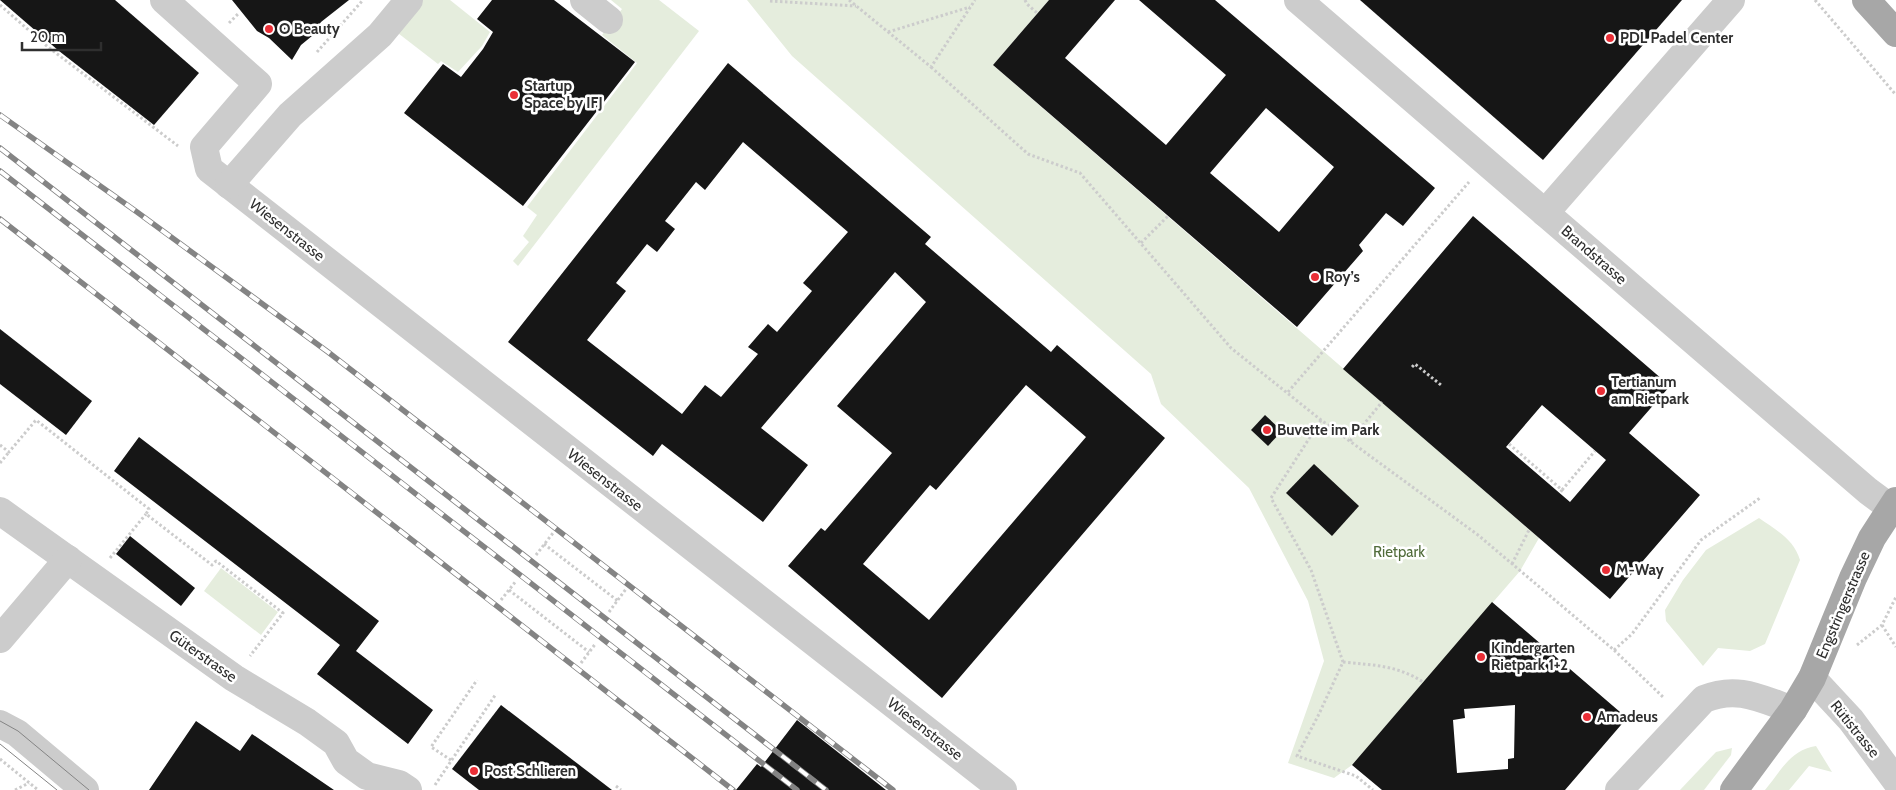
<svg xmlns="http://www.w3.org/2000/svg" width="1896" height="790" font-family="Cabin,sans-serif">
  <rect width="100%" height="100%" fill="#fff"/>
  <!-- green -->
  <g fill="#e5eddd">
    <polygon points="420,0 450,0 490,32 482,46 458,72 441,61 438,64 394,30"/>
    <polygon points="611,0 659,0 699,31 518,266 513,261 529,242 523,236 537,215 527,207 637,63 602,35 622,9"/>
    <polygon points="747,0 1049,0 993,65 1539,538 1520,571 1352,765 1334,778 1288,763 1324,661 1308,601 1249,488 1161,404 1151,374 792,56"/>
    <path d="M1759 518C1776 530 1794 539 1800 560L1765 644 1750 651 1718 648 1703 666 1666 621 1665 610 1683 580 1706 550Z"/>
    <polygon points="221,568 278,612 261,635 204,591"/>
    <path d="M1816 746 1832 772 1809 766 1789 790H1765C1781 771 1790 750 1816 746Z"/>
    <polygon points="1732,748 1731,755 1704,790 1680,790 1716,752"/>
  </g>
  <!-- building -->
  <g fill="#161616" fill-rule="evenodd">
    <polygon points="0,0 115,0 199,73 154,125 59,51"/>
    <polygon points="232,0 349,0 321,22 312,36 301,45 292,60 269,38 257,31"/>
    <polygon points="492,0 554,0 635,62 523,206 404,113 443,64 461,77 483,49 493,32 477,19"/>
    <path d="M1049 0H1115L1065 58 1166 145 1226 75 1139 0H1215L1435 188 1403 226 1386 213 1359 245 1363 251 1297 327 993 65ZM1266 108 1334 167 1279 232 1210 173Z"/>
    <polygon points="1360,0 1682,0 1543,160"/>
    <path d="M728 63 931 237 925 244 1051 352 1057 345 1165 438 942 698 788 566 821 528 825 531 892 453 837 406 926 302 895 272 761 428 808 465 763 522 662 444 653 456 508 342ZM743 142 848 232 803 283 812 291 777 332 768 324 748 347 758 354 721 397 705 385 682 414 587 340 626 291 616 283 647 244 657 252 675 229 665 221 696 182 705 190ZM1026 385 1086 437 929 620 863 564 930 485 936 490Z"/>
    <path d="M1473 216 1670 386 1629 433 1700 495 1610 599 1343 369ZM1542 405 1606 460 1570 502 1506 447Z"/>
    <polygon points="0,329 92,401 66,435 0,384"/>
    <polygon points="1265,415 1282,431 1268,446 1251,430"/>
    <polygon points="139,437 379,621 356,651 433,710 408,744 317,674 340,645 114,471"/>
    <polygon points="1314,464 1359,506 1332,536 1286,493"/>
    <polygon points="130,536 195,588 181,606 116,554"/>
    <path d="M1492 602 1627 718 1565 790H1382L1352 765ZM1515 705 1514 758 1508 759V769L1457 773 1453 720 1465 718 1464 709Z"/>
    <polygon points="501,705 612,790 479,790 452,769"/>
    <polygon points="797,720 886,790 736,790 757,764 761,767"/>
    <polygon points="196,721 240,751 252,734 334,790 149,790"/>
  </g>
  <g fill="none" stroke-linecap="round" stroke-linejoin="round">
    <!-- path -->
    <g stroke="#ccc" stroke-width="3" stroke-dasharray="2.5 2.5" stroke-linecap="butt">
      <polyline points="849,0 931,67 975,0"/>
      <polyline points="1025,0 1027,4 1037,13"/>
      <polyline points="1815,0 1896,95"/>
      <polyline points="770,1 856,6"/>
      <polyline points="0,5 48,47 178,146"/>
      <polyline points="229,23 239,13"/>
      <polyline points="888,32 970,7"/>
      <polyline points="317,52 363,0"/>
      <polyline points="931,67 1028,154 1080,173 1231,348 1321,420 1478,535 1614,650 1663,697"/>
      <polyline points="1141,243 1168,216"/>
      <polyline points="1412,367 1415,364 1441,385"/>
      <polyline points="1288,392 1469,182"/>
      <polyline points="1321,420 1271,498 1311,570 1343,662 1319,714 1297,756 1356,776 1373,790"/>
      <polyline points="1350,441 1382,402"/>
      <polyline points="1509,444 1562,490 1560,493"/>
      <polyline points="0,445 9,452 36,420 149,509 146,514 212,565 216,561 283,613 250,656"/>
      <polyline points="0,463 9,452"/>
      <polyline points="1562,490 1595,451"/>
      <polyline points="544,544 618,601"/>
      <polyline points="536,555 553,533"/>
      <polyline points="110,558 146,514"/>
      <polyline points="1512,564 1529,530"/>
      <polyline points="509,590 589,652"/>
      <polyline points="501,600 516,581"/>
      <polyline points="609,612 626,589"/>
      <polyline points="1882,625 1896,647"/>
      <polyline points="1857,645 1882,625 1896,597"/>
      <polyline points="1614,650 1632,634 1701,540 1760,498"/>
      <path d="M1343 662C1372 665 1397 665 1423 682"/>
      <polyline points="581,663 596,643"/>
      <polyline points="0,759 38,790"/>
      <polyline points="451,760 431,747 477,680"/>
      <polyline points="435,785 496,694"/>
      <polyline points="616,786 621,790"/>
      <polyline points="15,790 29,783"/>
    </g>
    <!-- minor -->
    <g stroke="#ccc" stroke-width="28">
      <polyline points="164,0 258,84 204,147 209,169 1003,790"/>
      <polyline points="584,0 609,20"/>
      <polyline points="1298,0 1868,491 1891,508"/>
      <polyline points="229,185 290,115 380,35 409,0"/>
      <polyline points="1545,213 1731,0"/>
      <polyline points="0,511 234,678 307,722 336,743 346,761 367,776 399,784 408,790"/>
      <polyline points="0,639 68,559"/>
      <polyline points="1812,678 1851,720 1896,781"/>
      <polyline points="0,724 17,733 85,790"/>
      <path d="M1619 790 1704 699C1738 685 1761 699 1793 710"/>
    </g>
    <!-- major -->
    <g stroke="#a7a7a7" stroke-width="28">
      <polyline points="1866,0 1896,33"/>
      <polyline points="1734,790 1793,710 1812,678 1853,578 1872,538 1896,501"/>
    </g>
    <!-- tram -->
    <g stroke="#848484" stroke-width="1">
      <polyline points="0,721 18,731 89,790"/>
      <polyline points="0,744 57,790"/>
    </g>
    <defs>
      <g id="rail">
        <polyline points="0,115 137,212 328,352 893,790"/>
        <polyline points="0,148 826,790"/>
        <polyline points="0,171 797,790"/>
        <polyline points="0,219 733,790"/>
      </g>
    </defs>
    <!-- rail casing -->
    <use href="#rail" stroke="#848484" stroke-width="5.5"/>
    <!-- rail -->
    <use href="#rail" stroke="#fff" stroke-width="4" stroke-dasharray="11" stroke-linecap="butt"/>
  </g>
  <!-- markers -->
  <g fill="#e92e36" stroke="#fff" stroke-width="2">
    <circle cx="269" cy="29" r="5"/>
    <circle cx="1610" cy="38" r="5"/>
    <circle cx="514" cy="95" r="5"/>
    <circle cx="1315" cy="277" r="5"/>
    <circle cx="1601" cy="391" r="5"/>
    <circle cx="1267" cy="430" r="5"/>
    <circle cx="1606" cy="570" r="5"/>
    <circle cx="1481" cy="657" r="5"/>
    <circle cx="1587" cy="717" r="5"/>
    <circle cx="474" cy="771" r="5"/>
  </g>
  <g text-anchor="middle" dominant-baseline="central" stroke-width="5" stroke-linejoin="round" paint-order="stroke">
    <!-- poi labels -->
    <g font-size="15" font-weight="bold" fill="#2f2f2f" stroke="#fff" text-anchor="start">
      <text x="279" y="29">O Beauty</text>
      <text x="1620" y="38">PDL Padel Center</text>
      <text x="524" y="86">Startup<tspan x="524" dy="17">Space by IFJ</tspan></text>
      <text x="1325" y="277">Roy’s</text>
      <text x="1611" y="382">Tertianum<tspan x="1611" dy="17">am Rietpark</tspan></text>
      <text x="1277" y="430">Buvette im Park</text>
      <text x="1616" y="570">M-Way</text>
      <text x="1491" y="648">Kindergarten<tspan x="1491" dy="17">Rietpark 1+2</tspan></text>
      <text x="1597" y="717">Amadeus</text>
      <text x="484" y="771">Post Schlieren</text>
    </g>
    <!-- street labels -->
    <g font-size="15" fill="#2f2f2f" stroke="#fff">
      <text transform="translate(287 230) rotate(38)">Wiesenstrasse</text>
      <text transform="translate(1594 255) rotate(41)">Brandstrasse</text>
      <text transform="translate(605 480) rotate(38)">Wiesenstrasse</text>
      <text transform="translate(1843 605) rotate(-67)">Engstringerstrasse</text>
      <text transform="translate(203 656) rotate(35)">Güterstrasse</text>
      <text transform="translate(925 729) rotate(38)">Wiesenstrasse</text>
      <text transform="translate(1855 729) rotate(51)">Rütistrasse</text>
    </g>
    <!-- park labels -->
    <g font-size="15" fill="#516c3b" stroke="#fff">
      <text x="1399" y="552">Rietpark</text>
    </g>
  </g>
  <!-- scale -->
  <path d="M22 42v8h79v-8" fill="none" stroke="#2f2f2f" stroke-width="2.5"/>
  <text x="30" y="42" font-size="15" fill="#2f2f2f" stroke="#ffffff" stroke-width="4" paint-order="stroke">20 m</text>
</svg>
